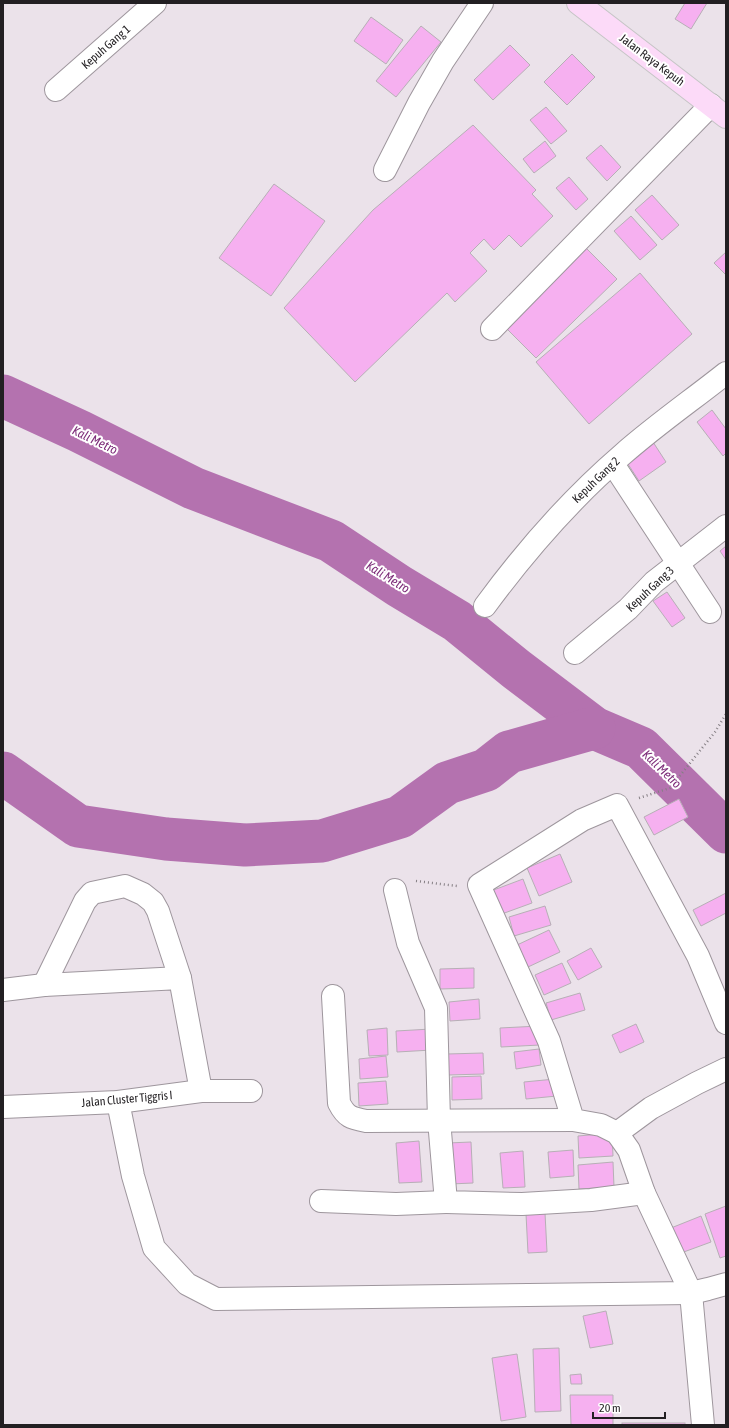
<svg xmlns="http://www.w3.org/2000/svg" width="729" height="1428" font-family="'Asap Condensed',sans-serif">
  <rect width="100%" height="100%" fill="#ebe2ea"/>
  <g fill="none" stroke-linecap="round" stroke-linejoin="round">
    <!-- river -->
    <g stroke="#b472af" stroke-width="43">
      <polyline points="3,396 79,431 193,488 331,541 399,586 457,621 516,669 594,728 641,748 726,832"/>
      <polyline points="3,773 78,826 166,839 245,845 322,841 400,817 447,783 486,770 509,752 594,728"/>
    </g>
  </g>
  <!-- building -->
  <g fill="#f6b0f0" stroke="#b7afb6">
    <polygon points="685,3 707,3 691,29 675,19"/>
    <polygon points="371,17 403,40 386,64 354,41"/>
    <polygon points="421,26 441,42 396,97 376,81"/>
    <polygon points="510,45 530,65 493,100 474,80"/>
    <polygon points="572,54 595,77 567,105 544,82"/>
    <polygon points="546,107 567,131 551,144 530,120"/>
    <polygon points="473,125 536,190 532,194 553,216 521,247 509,235 494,250 484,239 470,253 487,271 455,302 447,293 355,382 284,308 373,210"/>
    <polygon points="545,141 556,156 534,173 523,159"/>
    <polygon points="601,145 621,167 607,181 586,158"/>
    <polygon points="569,177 588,199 576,210 556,188"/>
    <polygon points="274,184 325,221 271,296 219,258"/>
    <polygon points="652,195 679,225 662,240 635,210"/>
    <polygon points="631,216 657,245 640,260 614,231"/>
    <polygon points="586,248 617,279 536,358 506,328"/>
    <polygon points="726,252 726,275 714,263"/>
    <polygon points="640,273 692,334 589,424 536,362"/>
    <polygon points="712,410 726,429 726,453 723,456 697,422"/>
    <polygon points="653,442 666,462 639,481 626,461"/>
    <polygon points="726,546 726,560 720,551"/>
    <polygon points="667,592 685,618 672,627 653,601"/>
    <polygon points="679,799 688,817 654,835 644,817"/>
    <polygon points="560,854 572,882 539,896 527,868"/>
    <polygon points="523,879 532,903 499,915 491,891"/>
    <polygon points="726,893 726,913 701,926 693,910"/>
    <polygon points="545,906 551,925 514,936 509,917"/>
    <polygon points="549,930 560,952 528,967 517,945"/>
    <polygon points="591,948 602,967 578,980 567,961"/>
    <polygon points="562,963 571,983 544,995 535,975"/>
    <polygon points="474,968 474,988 440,989 440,969"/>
    <polygon points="580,993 585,1010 551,1020 546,1003"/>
    <polygon points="479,999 480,1019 450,1021 449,1002"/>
    <polygon points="636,1024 644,1042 620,1053 612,1035"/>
    <polygon points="539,1026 540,1045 501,1047 500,1028"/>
    <polygon points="387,1028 388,1055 369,1056 367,1030"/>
    <polygon points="431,1029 432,1050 397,1052 396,1031"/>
    <polygon points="539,1049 541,1065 516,1069 514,1052"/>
    <polygon points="483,1053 484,1074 448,1075 447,1054"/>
    <polygon points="386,1056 388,1077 360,1079 359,1059"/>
    <polygon points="481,1076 482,1099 452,1100 452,1077"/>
    <polygon points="555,1079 557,1096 526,1099 524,1082"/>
    <polygon points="386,1081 388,1104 359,1106 358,1083"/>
    <polygon points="612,1133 613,1156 579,1158 578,1136"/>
    <polygon points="419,1141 422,1182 399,1183 396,1143"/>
    <polygon points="471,1142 473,1183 450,1184 448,1143"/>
    <polygon points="573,1150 574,1176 550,1178 548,1152"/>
    <polygon points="523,1151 525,1187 503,1188 500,1153"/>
    <polygon points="613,1162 614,1187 579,1189 578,1165"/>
    <polygon points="726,1206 726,1256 720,1258 705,1214"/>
    <polygon points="545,1213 547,1252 528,1253 526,1214"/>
    <polygon points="701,1216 711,1242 681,1253 671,1228"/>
    <polygon points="606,1311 613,1344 590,1348 583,1316"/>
    <polygon points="559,1348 561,1411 535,1412 533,1349"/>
    <polygon points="517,1354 526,1417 501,1421 492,1358"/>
    <polygon points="581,1374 582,1384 571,1384 570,1375"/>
    <polygon points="570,1395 613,1395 613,1425 571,1425"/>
    <rect x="622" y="1423" width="63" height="2"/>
  </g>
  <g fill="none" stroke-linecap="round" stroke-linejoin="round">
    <defs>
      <g id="minor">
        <polyline points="56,90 155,3"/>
        <polyline points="385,170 419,103 443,61 482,3"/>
        <polyline points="492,329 711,105"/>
        <polyline points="613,464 710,612"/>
        <path d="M485 606C524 553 573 497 623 454 656 425 692 400 726 373"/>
        <polyline points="575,653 628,609 654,582 726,526"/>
        <polyline points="395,890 408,943 436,1008 439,1120 446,1202 522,1204 591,1200 644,1193"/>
        <polyline points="44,985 85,901 92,893 125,886 143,894 153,902 158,911 180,978"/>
        <polyline points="3,990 44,985 180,978 201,1091"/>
        <path d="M333 996 339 1103C346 1117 351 1118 366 1121L573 1120"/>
        <polyline points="118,1102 133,1176 154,1248 187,1284 216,1299 691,1293 708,1289 726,1284"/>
        <polyline points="3,1107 118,1102 201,1091 251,1091"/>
        <polyline points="617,1133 651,1108 697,1083 726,1069"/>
        <polyline points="321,1201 396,1204 446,1202"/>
        <polyline points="703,1425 691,1293 644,1193 629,1150 617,1133 601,1125 573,1120 549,1041 479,885 582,820 617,805 698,956 726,1023"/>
      </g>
      <polyline id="major" points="578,3 726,117"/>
    </defs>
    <!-- minor casing -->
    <use href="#minor" stroke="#9e969d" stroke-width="24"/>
    <!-- major casing -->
    <use href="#major" stroke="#c6c5c6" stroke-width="24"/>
    <!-- path -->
    <g stroke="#847e83" stroke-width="2.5" stroke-dasharray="1 3" stroke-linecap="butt">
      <polyline points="639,798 670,788 715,732 726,714"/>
      <polyline points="416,881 457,886"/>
    </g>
    <!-- minor -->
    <use href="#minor" stroke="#fff" stroke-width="22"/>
    <!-- major -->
    <use href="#major" stroke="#fcdaf8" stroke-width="22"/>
  </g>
  <g text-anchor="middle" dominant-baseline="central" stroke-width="4" stroke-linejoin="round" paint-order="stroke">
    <!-- street labels -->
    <g font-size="12" fill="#221f22" stroke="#fff">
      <text transform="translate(106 47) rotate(-41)">Kepuh Gang 1</text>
      <text transform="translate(652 60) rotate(37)">Jalan Raya Kepuh</text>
      <text transform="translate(596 480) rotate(-44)">Kepuh Gang 2</text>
      <text transform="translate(650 589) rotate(-43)">Kepuh Gang 3</text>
      <text transform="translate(127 1099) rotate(-5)">Jalan Cluster Tiggris I</text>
    </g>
    <!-- water labels -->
    <g font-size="13" font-style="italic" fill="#7d2d79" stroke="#fff">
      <text transform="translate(95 440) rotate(26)">Kali Metro</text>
      <text transform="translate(388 577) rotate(32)">Kali Metro</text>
      <text transform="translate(662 769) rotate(44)">Kali Metro</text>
    </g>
  </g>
  <!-- border -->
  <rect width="729" height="1428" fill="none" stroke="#221f22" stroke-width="8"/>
  <!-- scale -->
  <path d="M593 1412v6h72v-6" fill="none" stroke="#221f22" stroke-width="2"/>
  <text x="599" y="1412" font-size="12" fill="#221f22" stroke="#ffffff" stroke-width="3" paint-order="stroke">20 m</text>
</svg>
